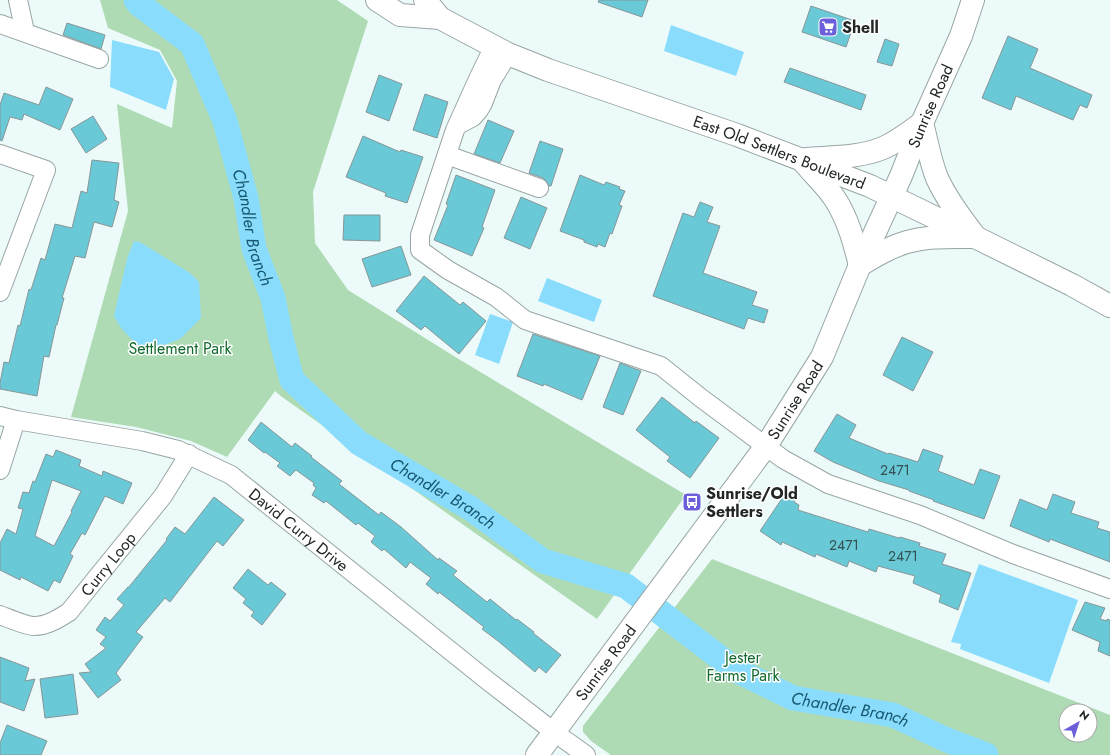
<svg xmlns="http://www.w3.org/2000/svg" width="1110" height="755" font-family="Jost,sans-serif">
  <rect width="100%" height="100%" fill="#ecfbf9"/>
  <!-- green -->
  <g fill="#aedbb4" fill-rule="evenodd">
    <polygon points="100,0 337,0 368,21 313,192 315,243 348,290 457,358 686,495 597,619 282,397 275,391 227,457 191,441 136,427 71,417 128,211 117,104 172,128 177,81 160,50 108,28"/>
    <path d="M712 559 1110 715V755H611L591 741 583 732V726ZM1066 711H1090V735H1066Z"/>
  </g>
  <!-- water -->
  <g fill="#8adcfd">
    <polygon points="671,25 744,52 736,76 664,51"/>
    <polygon points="112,40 159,52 174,79 166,110 110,87"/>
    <polygon points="134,241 140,242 190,273 199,282 201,318 180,339 151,350 136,344 121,328 114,316 127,259"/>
    <polygon points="547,278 602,300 594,322 538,301"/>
    <polygon points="490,314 513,322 499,364 475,355"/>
    <polygon points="979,564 1078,600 1049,683 960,649 961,644 951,642"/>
  </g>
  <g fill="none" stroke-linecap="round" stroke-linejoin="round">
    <!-- river -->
    <path stroke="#8adcfd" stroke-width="25" id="s1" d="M136 0 139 4 192 44 225 121 246 198 254 249 273 298 281 338 292 380 359 443 470 508 543 561 626 586 736 670 793 698 893 715 947 740 986 755"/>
  </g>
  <!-- building -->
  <g fill="#69c9d6" stroke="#889698" fill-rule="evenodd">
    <polygon points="599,0 648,0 642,17 598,2"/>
    <polygon points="811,6 855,21 846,47 802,32"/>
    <polygon points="67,23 105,35 101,49 63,35"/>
    <polygon points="1008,36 1038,49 1030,68 1092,95 1087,108 1080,105 1073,120 1016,96 1011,110 982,98"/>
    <polygon points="885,39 899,44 892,66 877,62"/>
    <polygon points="790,68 866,95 861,110 784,82"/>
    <polygon points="379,75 402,84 389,121 366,112"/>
    <polygon points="46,87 73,99 60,130 24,114 22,120 10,117 2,141 0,140 0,105 4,93 39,105"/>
    <polygon points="425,94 448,102 437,138 413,130"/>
    <polygon points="93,116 107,139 86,153 71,129"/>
    <polygon points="488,120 514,131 500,163 474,154"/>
    <polygon points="363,136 400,152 401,150 423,157 407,203 385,196 386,193 346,177"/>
    <polygon points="540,141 563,149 551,186 549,186 547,182 543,178 529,173"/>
    <polygon points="92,160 119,163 114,200 119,202 112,227 94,222 85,258 75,256 62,298 64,298 57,325 56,325 49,357 44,356 37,396 0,389 0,383 4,362 9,363 18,325 20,326 29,289 31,290 41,258 45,260 55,224 72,228 81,191 87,193"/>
    <polygon points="456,175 495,190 482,227 484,228 472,256 434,240 448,205 446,204"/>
    <polygon points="580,175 604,185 606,182 620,187 619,189 625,191 619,205 622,206 612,234 610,233 605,247 598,244 597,247 584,242 584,240 560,231"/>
    <polygon points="521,197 547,208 530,249 504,238"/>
    <polygon points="700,202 713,207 707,222 720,226 703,273 757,292 752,305 768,310 764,323 748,318 744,329 653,296 683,213 694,217"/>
    <polygon points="344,215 380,215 380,241 343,240"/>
    <polygon points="401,246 411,275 372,287 362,259"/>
    <polygon points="424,276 460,305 463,302 486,321 459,354 425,326 421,330 396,311"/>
    <polygon points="533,334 600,356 582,400 544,384 543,386 517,376"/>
    <polygon points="902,337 933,352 913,391 883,375"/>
    <polygon points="620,363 641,371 623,415 603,407"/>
    <polygon points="662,397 695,423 696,421 719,438 690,478 667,461 670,457 636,430"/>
    <polygon points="837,414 856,425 849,438 888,454 889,453 918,462 923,449 943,456 938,471 974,485 980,469 1000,476 984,519 933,501 934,500 909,491 909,490 879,481 833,462 814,451"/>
    <polygon points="261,422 292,447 295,443 312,456 311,457 342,481 339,484 379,515 381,512 401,527 438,560 439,558 457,571 453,575 487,602 490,599 516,620 517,619 534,632 533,633 561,655 546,673 539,667 535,672 498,641 482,629 484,627 439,592 438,594 426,584 431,578 410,562 406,568 384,549 382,551 371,542 375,536 358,523 356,525 326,501 324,503 312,495 316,488 313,485 314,483 296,470 290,476 277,466 280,463 265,452 264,453 248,440"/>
    <path d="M56 450 81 460 79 466 102 476 103 471 132 483 123 504 105 496 85 535 82 533 70 554 73 556 60 583 54 580 48 591 21 577 20 580 0 570V543L7 529 16 534 23 509 18 508 23 492 29 493 33 481 35 482 46 454 53 457ZM52 480 81 491 71 511 72 512 54 546 35 536Z"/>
    <polygon points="785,494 795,500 794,502 799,505 798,510 868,532 869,529 899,538 900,537 920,543 919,546 946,554 942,564 971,573 958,610 939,602 941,595 913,583 915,576 878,566 876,572 849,561 847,567 816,554 815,557 782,542 781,545 760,531"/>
    <polygon points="1053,494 1075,502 1071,513 1099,522 1097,528 1110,532 1110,562 1050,539 1049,542 1010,526 1020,499 1047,510"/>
    <polygon points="214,497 244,520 223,546 217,541 170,602 165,598 136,632 143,637 116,673 121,680 98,698 79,673 91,672 85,664 106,648 100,644 106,637 96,630 105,617 110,621 124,605 117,599 128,587 128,588 167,540 166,539 175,527 185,534"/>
    <polygon points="248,569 268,585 271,582 286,594 262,625 251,616 254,612 243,603 246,599 233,588"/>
    <polygon points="1085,602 1105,608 1100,619 1107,621 1107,619 1110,620 1110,656 1098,651 1100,642 1072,630"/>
    <polygon points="0,657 29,668 25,681 35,679 24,711 0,702"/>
    <polygon points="73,674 78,714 45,718 40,679"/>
    <polygon points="7,725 47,741 41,755 0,755 0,743"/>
  </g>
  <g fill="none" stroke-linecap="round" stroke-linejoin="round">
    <defs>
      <g id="minor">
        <polyline points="18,0 25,32"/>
        <polyline points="0,24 99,59"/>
        <polyline points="494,46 478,79 455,130 420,235 420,250 448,270 496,297 525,320 661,366 701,398 783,459 828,484 920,515 1013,554 1110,589"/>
        <polyline points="458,125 473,117 479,110 483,103 492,80 508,54"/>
        <polyline points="0,154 46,170 0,292"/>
        <polyline points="447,155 539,188"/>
        <path id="s2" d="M0 416 16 420 142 441 178 450 231 475 488 681 554 732 586 755"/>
        <polyline points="0,470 16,420"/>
        <path id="s3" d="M0 615C8 618 26 626 34 626 47 626 58 619 69 612L163 496 189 454"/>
      </g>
      <g id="major">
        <polyline points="377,0 400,15 440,18"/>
        <path id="s4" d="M425 0 440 18 508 54 548 70 737 135 870 186 975 237 1072 285 1110 306"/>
        <path d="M922 123C927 141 930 161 937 178 946 198 960 217 974 235"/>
        <path d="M806 159C831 157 859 158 883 148 897 142 910 132 922 123"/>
        <path d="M803 161C813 174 826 185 835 199 848 219 854 242 860 265 875 256 890 247 907 242 928 236 950 237 972 237"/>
        <path id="s5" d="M537 755 766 446 822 357 860 265 901 176 922 123 961 36 973 0"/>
      </g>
    </defs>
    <!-- minor casing -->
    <use href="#minor" stroke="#98a5a4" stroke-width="20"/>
    <!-- major casing -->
    <use href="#major" stroke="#98a5a4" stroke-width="24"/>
    <!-- minor -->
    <use href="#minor" stroke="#fff" stroke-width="18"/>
    <!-- major -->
    <use href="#major" stroke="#fff" stroke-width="22"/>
  </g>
  <!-- icons -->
  <defs>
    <symbol id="supermarket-square" viewBox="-11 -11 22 22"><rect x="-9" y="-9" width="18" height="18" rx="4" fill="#6c60da" stroke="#fff"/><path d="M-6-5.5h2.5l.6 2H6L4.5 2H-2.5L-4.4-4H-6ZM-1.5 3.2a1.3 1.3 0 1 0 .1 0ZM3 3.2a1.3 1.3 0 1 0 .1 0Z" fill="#fff"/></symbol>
    <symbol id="bus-square" viewBox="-11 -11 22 22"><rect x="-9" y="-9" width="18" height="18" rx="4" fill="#6c60da" stroke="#fff"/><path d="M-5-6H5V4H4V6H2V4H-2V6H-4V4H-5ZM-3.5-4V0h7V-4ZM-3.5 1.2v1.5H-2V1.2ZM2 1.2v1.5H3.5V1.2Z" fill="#fff"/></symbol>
  </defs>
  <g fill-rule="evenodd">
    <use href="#supermarket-square" x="817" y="16" width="22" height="22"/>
    <use href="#bus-square" x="681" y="491" width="22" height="22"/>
  </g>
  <g text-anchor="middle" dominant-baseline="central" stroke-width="3" stroke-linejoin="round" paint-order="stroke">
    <!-- number labels -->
    <g font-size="14" fill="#345052">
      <text x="895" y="470">2471</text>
      <text x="844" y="545">2471</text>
      <text x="903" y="556">2471</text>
    </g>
    <!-- poi labels -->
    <g font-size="16" font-weight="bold" fill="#222726" stroke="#fff" text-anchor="start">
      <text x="842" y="27">Shell</text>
      <text x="706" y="493">Sunrise/Old<tspan x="706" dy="18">Settlers</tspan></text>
    </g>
    <!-- street labels -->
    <g font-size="16" fill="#222726" stroke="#fff">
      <text stroke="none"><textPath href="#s5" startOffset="763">Sunrise Road</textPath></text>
      <text stroke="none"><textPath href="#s4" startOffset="389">East Old Settlers Boulevard</textPath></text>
      <text stroke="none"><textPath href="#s5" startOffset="439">Sunrise Road</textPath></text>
      <text stroke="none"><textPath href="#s2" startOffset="327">David Curry Drive</textPath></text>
      <text stroke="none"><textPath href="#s3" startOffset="136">Curry Loop</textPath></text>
      <text stroke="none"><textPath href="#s5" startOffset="115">Sunrise Road</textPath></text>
    </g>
    <!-- park labels -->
    <g font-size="16" fill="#11692c" stroke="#fff">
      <text x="180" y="348">Settlement Park</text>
      <text x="743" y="657">Jester<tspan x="743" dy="18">Farms Park</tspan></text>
    </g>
    <!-- water labels -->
    <g font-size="17" font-style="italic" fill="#16586f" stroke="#fff">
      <text stroke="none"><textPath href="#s1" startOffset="265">Chandler Branch</textPath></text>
      <text stroke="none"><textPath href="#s1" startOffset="613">Chandler Branch</textPath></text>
      <text stroke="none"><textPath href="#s1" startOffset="1081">Chandler Branch</textPath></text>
    </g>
  </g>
  <!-- north arrow -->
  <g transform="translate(1078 723) rotate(39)"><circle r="19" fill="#ffffff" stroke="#a7a9a8"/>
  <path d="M0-3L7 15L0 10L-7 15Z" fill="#6c60da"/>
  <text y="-6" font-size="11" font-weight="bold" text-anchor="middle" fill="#222726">N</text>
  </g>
</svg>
